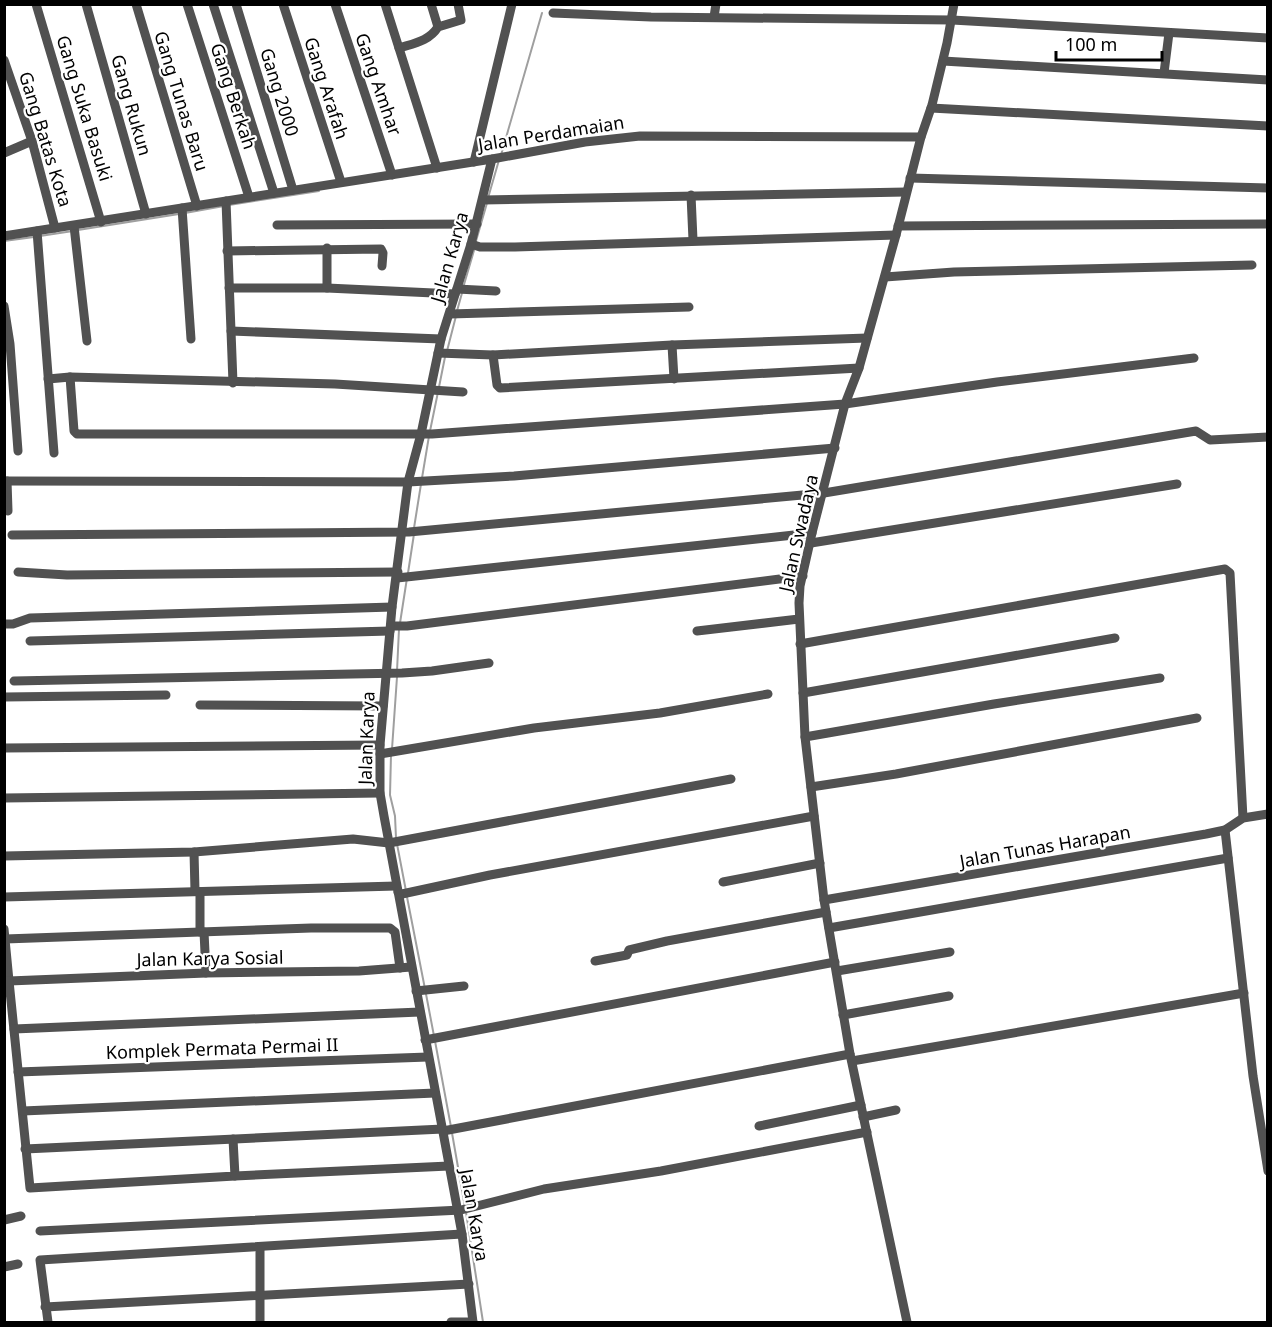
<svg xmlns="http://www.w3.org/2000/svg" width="1272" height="1327" font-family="'Noto Sans',sans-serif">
  <rect width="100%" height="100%" fill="#fff"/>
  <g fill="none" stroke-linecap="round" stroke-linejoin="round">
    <!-- stream -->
    <g stroke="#9f9f9f" stroke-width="2">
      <polyline points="501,155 542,13"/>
      <polyline points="488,198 499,160"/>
      <polyline points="229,205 319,191"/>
      <polyline points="185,213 224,206"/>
      <polyline points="78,230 179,214"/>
      <polyline points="40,236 73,231"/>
      <polyline points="4,241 34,237"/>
      <polyline points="476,241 487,203"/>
      <polyline points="463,288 475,247"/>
      <polyline points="457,311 462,293"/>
      <polyline points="447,351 456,316"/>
      <polyline points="439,387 445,357"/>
      <polyline points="430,431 438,392"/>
      <polyline points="422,478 429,436"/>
      <polyline points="414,528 421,484"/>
      <polyline points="408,573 414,534"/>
      <polyline points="400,623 407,578"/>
      <polyline points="397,671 399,629"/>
      <polyline points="392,749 397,677"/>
      <polyline points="391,755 390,795 395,816 396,838"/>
      <polyline points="397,844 406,891"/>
      <polyline points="407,897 425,989"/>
      <polyline points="426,994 434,1036"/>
      <polyline points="435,1041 451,1127"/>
      <polyline points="452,1133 465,1207"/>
      <polyline points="466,1212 483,1322"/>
    </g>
    <!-- minor -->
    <g stroke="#515151" stroke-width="9">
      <polyline points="36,4 101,222"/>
      <polyline points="86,4 146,214"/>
      <polyline points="136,4 197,206"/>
      <polyline points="187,4 249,197"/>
      <polyline points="213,4 274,193"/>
      <polyline points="236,4 293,190"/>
      <polyline points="283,4 341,182"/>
      <polyline points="335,4 392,175"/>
      <polyline points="385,4 437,168"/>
      <polyline points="431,4 438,27"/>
      <polyline points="553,13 651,17 952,20 1268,38"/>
      <polyline points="714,17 716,4"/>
      <path d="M399 48C415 43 429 41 438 27L461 20 458 4"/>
      <polyline points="4,60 32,141 55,228"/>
      <polyline points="943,61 1268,80"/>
      <polyline points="1164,73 1169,33"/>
      <polyline points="931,108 1268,126"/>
      <polyline points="4,153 32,141"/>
      <polyline points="474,162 512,4"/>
      <polyline points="910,178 1268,188"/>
      <polyline points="691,195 693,240"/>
      <polyline points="483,200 906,192"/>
      <polyline points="226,201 233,383"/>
      <polyline points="182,208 191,339"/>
      <polyline points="277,225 477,224"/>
      <polyline points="74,226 87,341"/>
      <polyline points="898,226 1268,224"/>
      <polyline points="37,231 54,453"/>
      <polyline points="4,236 492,159 585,142 640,136 921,137"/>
      <polyline points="471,244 480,247 515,247 896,235"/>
      <polyline points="227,251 381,249 383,253 382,266"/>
      <polyline points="885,277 954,272 1252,265"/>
      <polyline points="229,288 327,288 455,294"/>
      <polyline points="327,288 327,248"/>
      <polyline points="457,289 496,291"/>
      <polyline points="4,306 10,344 18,451"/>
      <polyline points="450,314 689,307"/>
      <polyline points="231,331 441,339"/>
      <polyline points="672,345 674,379"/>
      <polyline points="438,353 493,355 672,345 867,338"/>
      <polyline points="493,355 497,385 500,388 859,368"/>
      <polyline points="48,379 70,377"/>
      <polyline points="463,392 335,384 70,377 74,431 77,434 432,434 845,404 997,382 1194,358"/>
      <polyline points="4,481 408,482 514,476 835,448"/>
      <polyline points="7,481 8,511"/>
      <polyline points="12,535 409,532 824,493 1196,431 1210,440 1268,437"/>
      <polyline points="811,543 1177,484"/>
      <polyline points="18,572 67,575 398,572"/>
      <polyline points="397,578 812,533"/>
      <polyline points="4,624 13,624 30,618 392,607"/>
      <polyline points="391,626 407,626 803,576"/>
      <polyline points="697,631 799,619"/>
      <polyline points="30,641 390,631"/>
      <polyline points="800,644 1225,569 1230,573 1243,818"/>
      <polyline points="14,681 402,673 432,671 489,663"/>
      <polyline points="803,693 1115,638"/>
      <polyline points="4,697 166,695"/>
      <polyline points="200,705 383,706"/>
      <polyline points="805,737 994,704 1160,678"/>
      <polyline points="4,748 380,745"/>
      <polyline points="380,754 534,728 660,713 768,694"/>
      <polyline points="811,787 896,774 1197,718"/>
      <polyline points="4,798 380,793"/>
      <polyline points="1225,830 1253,1076 1268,1171"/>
      <polyline points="194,852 195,891"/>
      <polyline points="4,856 194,852 353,839 389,843 731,779"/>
      <polyline points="723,882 820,863"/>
      <polyline points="200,892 200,932"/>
      <polyline points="398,892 402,894 490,875 814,816"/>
      <polyline points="4,897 396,886"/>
      <polyline points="824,900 1206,834 1225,830 1243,818 1268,814"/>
      <polyline points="829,928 1228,858"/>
      <polyline points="4,929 9,981 206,973 359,971 411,967"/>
      <polyline points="204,932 206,973"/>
      <polyline points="5,939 311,928 390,928 395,932 400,968"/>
      <polyline points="595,961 627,955 629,950 667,941 826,912"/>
      <polyline points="837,971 950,952"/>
      <polyline points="4,981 9,981 30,1188 235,1176 233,1139"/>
      <polyline points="416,991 464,986"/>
      <polyline points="843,1015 949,996"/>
      <polyline points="14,1029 420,1012"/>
      <polyline points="425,1040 835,962"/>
      <polyline points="852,1061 1244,993"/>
      <polyline points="18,1072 428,1057"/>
      <polyline points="23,1111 435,1093"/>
      <polyline points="863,1117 896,1110"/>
      <polyline points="759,1126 861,1105"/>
      <polyline points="443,1131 850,1054"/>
      <polyline points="25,1149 443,1129"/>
      <polyline points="235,1176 449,1166"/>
      <polyline points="4,1220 21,1216"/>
      <polyline points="40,1231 461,1210 544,1189 661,1171 867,1132"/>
      <polyline points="260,1247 260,1322"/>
      <polyline points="4,1267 18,1264"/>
      <polyline points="45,1307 469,1284"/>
      <polyline points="48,1322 40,1260 462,1234"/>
      <polyline points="451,1322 473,1322"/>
      <polyline points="473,1322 462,1234 384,816 380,793 380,745 392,607 408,482 421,434 441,339 471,244 492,159"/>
      <polyline points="907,1322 850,1054 824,900 805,737 799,603 800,586 812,533 845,404 859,368 896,235 921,137 932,105 947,43 954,4"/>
    </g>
  </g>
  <g text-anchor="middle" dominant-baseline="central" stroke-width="4.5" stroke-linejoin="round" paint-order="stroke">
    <!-- street labels -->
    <g font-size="18" fill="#000" stroke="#fff">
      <text transform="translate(379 84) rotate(71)">Gang Amhar</text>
      <text transform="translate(327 88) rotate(72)">Gang Arafah</text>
      <text transform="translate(280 92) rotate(73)">Gang 2000</text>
      <text transform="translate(234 96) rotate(72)">Gang Berkah</text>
      <text transform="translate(182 101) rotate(73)">Gang Tunas Baru</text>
      <text transform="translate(132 105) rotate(74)">Gang Rukun</text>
      <text transform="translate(85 108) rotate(73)">Gang Suka Basuki</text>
      <text transform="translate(551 133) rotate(-9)">Jalan Perdamaian</text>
      <text transform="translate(46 139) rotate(73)">Gang Batas Kota</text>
      <text transform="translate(449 257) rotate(-74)">Jalan Karya</text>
      <text transform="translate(798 533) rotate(-77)">Jalan Swadaya</text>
      <text transform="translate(366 738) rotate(-88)">Jalan Karya</text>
      <text transform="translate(1045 846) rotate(-10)">Jalan Tunas Harapan</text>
      <text transform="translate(210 958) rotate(-1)">Jalan Karya Sosial</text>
      <text transform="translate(222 1048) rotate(-2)">Komplek Permata Permai II</text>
      <text transform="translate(475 1215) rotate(80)">Jalan Karya</text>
    </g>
  </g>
  <!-- border -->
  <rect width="1272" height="1327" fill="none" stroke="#000000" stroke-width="12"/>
  <!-- scale -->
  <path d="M1056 51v9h106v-9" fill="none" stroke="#000000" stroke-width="3"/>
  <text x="1065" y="51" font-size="18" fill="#000000" stroke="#ffffff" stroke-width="4.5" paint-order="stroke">100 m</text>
</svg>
